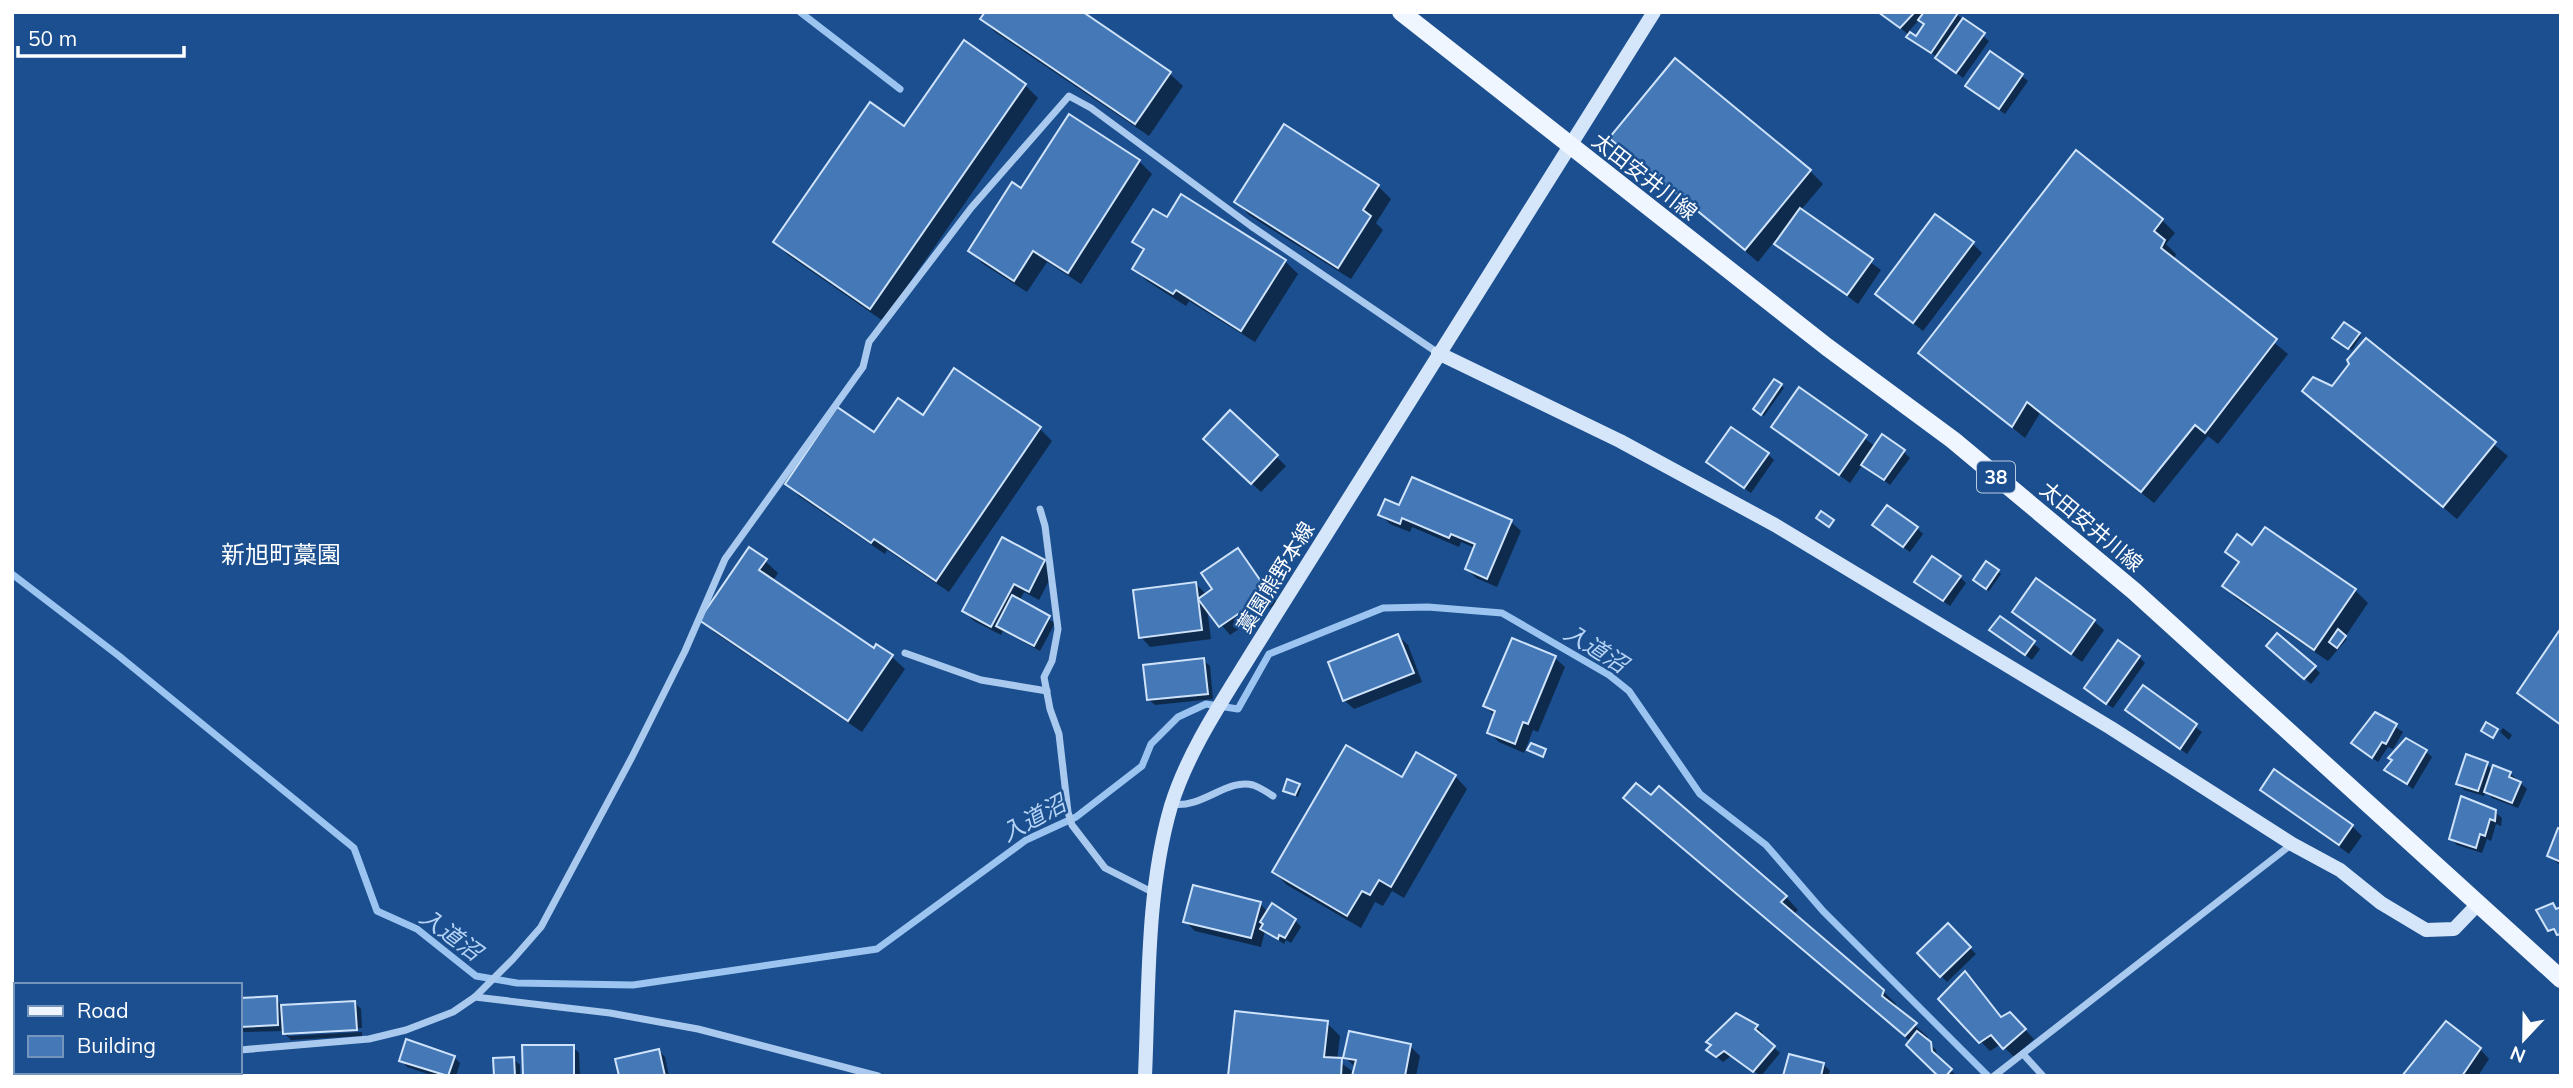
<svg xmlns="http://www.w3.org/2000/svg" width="2573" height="1088" font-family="Mulish,'Noto Sans JP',sans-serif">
  <rect width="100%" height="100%" fill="#1b4f8f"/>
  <!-- shadow -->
  <g fill="#0007" fill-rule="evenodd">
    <path d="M1880 12H1954L1989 41 1963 78ZM1920 19 1925 25 1916 38 1908 32Z"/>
    <polygon points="982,19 1170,74 1183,86 1149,136 995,32"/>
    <polygon points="964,42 1025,85 1038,98 883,321 788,255 775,242 904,128"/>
    <polygon points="1990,53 2028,81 2005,114 1974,92"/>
    <polygon points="1611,138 1810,171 1823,184 1800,211 1881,270 1858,304 1774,242 1758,262"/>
    <polygon points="1139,161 1152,174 1081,284 1047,262 1027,292 983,264 970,251 1022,190"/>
    <polygon points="1378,186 1391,199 1376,223 1383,230 1351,279 1249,215 1237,202"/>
    <polygon points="1167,220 1285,261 1298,274 1255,342 1189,301 1186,306 1147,281 1134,268 1145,252 1135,241"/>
    <polygon points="2162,220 2175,233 2166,244 2176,254 2174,260 2288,354 2218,444 2208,436 2154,503 2040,413 2025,438 1921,353"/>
    <polygon points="1973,244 1982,253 1923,331 1877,294"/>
    <polygon points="2359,334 2361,336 2352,350 2337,340"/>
    <polygon points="2366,341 2508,456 2457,519 2304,391 2332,389"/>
    <polygon points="1775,381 1784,388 1764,416 1758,411"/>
    <polygon points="1799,389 1876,447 1904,452 1910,458 1890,485 1863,464 1850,483 1773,427"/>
    <polygon points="1230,412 1286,466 1261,492 1205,439"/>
    <polygon points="923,417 1039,428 1052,441 949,592 887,550 885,554 800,497 787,484 874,435"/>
    <polygon points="1768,454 1774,460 1751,493 1715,467"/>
    <polygon points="1412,479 1511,522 1521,531 1497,587 1476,578 1467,569 1475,548 1461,542 1459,547 1412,527 1410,532 1390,524 1380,514 1400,508"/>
    <polygon points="1917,528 1923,534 1910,552 1881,531"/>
    <polygon points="2253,547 2355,590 2368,603 2345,637 2347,639 2328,661 2237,599 2224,586 2239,564 2227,552"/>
    <polygon points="1237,550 1277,603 1230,635 1207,608 1211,639 1150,647 1141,637 1196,584 1207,595 1214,590"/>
    <polygon points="765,561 778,573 773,581 874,650 892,657 905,669 862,732 715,633 702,620"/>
    <polygon points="1044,561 1054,571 1039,600 1024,592 1019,602 1055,623 1040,651 1003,631 1001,635 974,621 964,611"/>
    <polygon points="1987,563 2001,574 1989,591 1977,582"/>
    <polygon points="1960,577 1966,583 1950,606 1923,587"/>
    <polygon points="2014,612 2094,621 2104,630 2082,662"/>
    <polygon points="2000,618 2040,649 2032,660 1992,630"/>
    <polygon points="2561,631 2561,726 2519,693"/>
    <polygon points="1398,636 1408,645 1422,682 1354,709 1344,700"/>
    <polygon points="2274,652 2314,667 2320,673 2311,684"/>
    <polygon points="2139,657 2145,663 2113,708 2093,694"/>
    <polygon points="1555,658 1565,667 1538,732 1533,730 1524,753 1499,742 1489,732 1495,716 1485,706"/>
    <polygon points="1203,660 1210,666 1213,699 1155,705 1148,699"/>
    <polygon points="2143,688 2202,732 2187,754 2127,710"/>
    <polygon points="2376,714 2403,732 2393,749 2388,747 2378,762 2359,749"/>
    <polygon points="2503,728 2512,735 2509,740 2500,732"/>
    <polygon points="2425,751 2432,757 2413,789 2386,770"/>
    <polygon points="2487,764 2493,771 2510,773 2527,789 2518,808 2492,798 2486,791 2484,796 2464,790 2458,784"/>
    <polygon points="1455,776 1467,789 1404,898 1392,891 1383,906 1375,902 1361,928 1287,885 1274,872 1402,779"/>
    <polygon points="1299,785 1301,788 1298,797 1285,790"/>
    <polygon points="2262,790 2352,826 2362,836 2349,854"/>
    <polygon points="1625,798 1786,897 1798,910 1793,915 1883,991 1896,1004 1895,1008 1928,1037 1926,1040 1936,1050 1937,1058 1957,1076 1940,1076 1911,1042"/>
    <polygon points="2495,812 2502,818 2501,826 2496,824 2491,841 2487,839 2482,853 2457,845 2451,839"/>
    <polygon points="2561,831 2561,866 2549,856"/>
    <polygon points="1260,904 1268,912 1295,920 1301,927 1291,943 1286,940 1284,944 1265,931 1261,947 1195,931 1185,921"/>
    <polygon points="2552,905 2558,910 2561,909 2561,936 2550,930"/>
    <polygon points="1948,926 1976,954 1947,982 1919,953"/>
    <polygon points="1965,973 2003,1019 2010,1014 2034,1039 2014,1057 2001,1044 1990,1051 1941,1000"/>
    <polygon points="276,998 282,1007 355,1003 361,1009 362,1028 288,1032 288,1036 362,1032 362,1036 291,1040 285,1034 285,1031 244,1032 240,1028 240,1000"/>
    <polygon points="1327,1023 1340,1036 1337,1060 1355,1073 1356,1068 1345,1057 1410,1046 1420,1056 1416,1076 1230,1076"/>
    <polygon points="1757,1027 1763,1033 1761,1036 1780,1053 1761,1076 1731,1056 1723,1062 1709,1050"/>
    <polygon points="573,1047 579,1053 580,1076 524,1076"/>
    <polygon points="2480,1049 2489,1059 2478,1076 2404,1076"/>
    <polygon points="658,1050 665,1057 669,1076 621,1076"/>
    <polygon points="454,1057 460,1063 456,1076 434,1076 407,1067 401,1060"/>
    <polygon points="513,1059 520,1065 520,1076 496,1076"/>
    <polygon points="1824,1065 1830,1071 1828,1076 1785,1076"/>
    <polygon points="112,1072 136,1072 136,1076 92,1076 112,1075"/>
  </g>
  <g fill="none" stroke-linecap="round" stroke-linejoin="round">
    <!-- stream -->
    <g stroke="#9cc4f0" stroke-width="7">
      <polyline points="800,12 900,89"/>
      <polyline points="12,574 119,656 354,848 377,911 417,929 476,976 517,983 633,985 877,949 1026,840 1076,817 1142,766 1151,744 1178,717 1206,704 1238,709 1269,654 1383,608 1428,607 1502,613 1609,675 1629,691 1700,794 1766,845 1823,911 1988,1076"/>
    </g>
  </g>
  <!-- building -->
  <g fill="#4478b7" stroke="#cfe3fa" stroke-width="2">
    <polygon points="985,12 1083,12 1171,72 1135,124 980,19"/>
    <polygon points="1878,12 1915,12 1900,28"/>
    <polygon points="1924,12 1958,13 1931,53 1906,37 1910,32 1916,36 1924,24 1918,20"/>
    <polygon points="1963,18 1985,33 1956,73 1935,58"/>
    <polygon points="964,40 1026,84 870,309 773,242 870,102 904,126"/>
    <polygon points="1990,51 2023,74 1999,109 1965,86"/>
    <polygon points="1675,58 1811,170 1745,250 1609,138"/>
    <polygon points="1069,114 1140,160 1068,273 1033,251 1014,281 968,251 1012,182 1021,188"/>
    <polygon points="1284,124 1379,185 1363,210 1371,216 1338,268 1234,202"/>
    <polygon points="2076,150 2163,219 2154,231 2165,240 2161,248 2277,339 2205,433 2195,425 2141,492 2027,402 2012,427 1918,353"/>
    <polygon points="1181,194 1286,260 1241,331 1176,290 1173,294 1132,269 1144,249 1132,242 1153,209 1167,217"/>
    <polygon points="1800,208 1873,259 1847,295 1774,244"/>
    <polygon points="1935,214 1974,242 1913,323 1875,294"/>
    <polygon points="2344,322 2360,333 2348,349 2332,338"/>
    <polygon points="2366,338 2496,442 2443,507 2302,391 2313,377 2332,386 2349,364 2347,360"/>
    <polygon points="954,368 1041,427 936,581 874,539 871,543 785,484 837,407 874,432 898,398 923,415"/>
    <polygon points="1774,379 1782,384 1761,415 1753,409"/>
    <polygon points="1799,387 1867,435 1839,475 1771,427"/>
    <polygon points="1230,410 1278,455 1251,484 1203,439"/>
    <polygon points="1731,427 1769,453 1744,488 1706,462"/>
    <polygon points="1882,434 1905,450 1884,480 1861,465"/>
    <polygon points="1412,477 1512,520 1487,579 1465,569 1475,544 1451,534 1449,538 1402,518 1400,524 1378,515 1385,499 1399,505"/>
    <polygon points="1887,505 1918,527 1903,547 1872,525"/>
    <polygon points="1821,511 1834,520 1829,527 1816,518"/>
    <polygon points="2265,527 2356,589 2314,650 2222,586 2239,562 2225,552 2237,534 2252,545"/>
    <polygon points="1002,537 1045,560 1029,592 1014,584 991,627 962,611"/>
    <polygon points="749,547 767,559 759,570 874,648 876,644 893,655 848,721 699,620"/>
    <polygon points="1238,548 1269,593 1219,627 1198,599 1212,589 1201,573"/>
    <polygon points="1932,556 1961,576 1943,601 1914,582"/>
    <polygon points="1986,561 1999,570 1986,589 1973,580"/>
    <polygon points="2036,578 2095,620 2071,654 2012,612"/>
    <polygon points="1196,582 1202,630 1139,638 1133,590"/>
    <polygon points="1012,595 1050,616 1034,646 996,626"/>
    <polygon points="2000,616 2035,641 2025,655 1989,630"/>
    <polygon points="2561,628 2561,725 2517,693"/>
    <polygon points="2338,629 2346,636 2337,648 2329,642"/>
    <polygon points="2277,633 2316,666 2304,679 2266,646"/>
    <polygon points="1398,634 1414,673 1343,701 1328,662"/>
    <polygon points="1512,638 1556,656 1528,724 1523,722 1515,744 1487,733 1495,711 1483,706"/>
    <polygon points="2118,640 2140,656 2106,704 2084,688"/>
    <polygon points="1204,658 1208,694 1147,700 1143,665"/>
    <polygon points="2143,685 2197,724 2180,749 2125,710"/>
    <polygon points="2375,712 2397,724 2386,744 2382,742 2372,758 2351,743"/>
    <polygon points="2486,722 2498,729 2493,738 2481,731"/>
    <polygon points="2406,738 2427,750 2407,784 2384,770 2392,760 2388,758"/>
    <polygon points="1531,743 1546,749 1543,757 1527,750"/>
    <polygon points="1346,745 1402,777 1416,752 1456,775 1391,887 1379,880 1370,895 1362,891 1347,916 1272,872"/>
    <polygon points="2466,754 2488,762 2478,791 2456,784"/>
    <polygon points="2493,765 2511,772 2509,777 2521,782 2512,803 2484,792"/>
    <polygon points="2274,769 2353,825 2339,845 2260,790"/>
    <polygon points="1287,779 1300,784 1295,795 1283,791"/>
    <polygon points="1636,783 1651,795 1659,786 1787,896 1781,902 1884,990 1882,996 1917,1023 1905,1036 1623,798"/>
    <polygon points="2461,796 2496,810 2495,821 2490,819 2485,836 2480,834 2476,848 2449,839"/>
    <polygon points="2558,828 2561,829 2561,862 2547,856"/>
    <polygon points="1193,885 1261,902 1251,938 1183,922"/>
    <polygon points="1272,903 1296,919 1285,938 1279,935 1278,939 1260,929 1263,924 1260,922"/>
    <polygon points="2553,903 2556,909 2561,907 2561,934 2557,935 2554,929 2548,931 2536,910"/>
    <polygon points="1948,923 1971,947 1940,977 1917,953"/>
    <polygon points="1965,971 2001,1017 2010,1012 2026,1029 2003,1049 1991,1035 1979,1043 1938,999"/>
    <polygon points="277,996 278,1025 240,1027 240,998"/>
    <polygon points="355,1001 357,1030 283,1034 281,1005"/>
    <polygon points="1235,1011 1328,1021 1324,1057 1342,1058 1341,1076 1228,1076"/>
    <polygon points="1736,1013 1758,1025 1755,1029 1775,1046 1753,1072 1724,1051 1716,1057 1706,1050 1711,1045 1706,1042"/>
    <polygon points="2446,1021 2481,1048 2462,1076 2402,1076"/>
    <polygon points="1349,1031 1411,1044 1405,1076 1352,1076 1356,1060 1343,1058"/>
    <polygon points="1917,1031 1931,1042 1932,1051 1952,1069 1946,1076 1938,1076 1906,1045"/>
    <polygon points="406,1039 455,1056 448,1076 399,1061"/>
    <polygon points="522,1045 574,1045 574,1076 523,1076"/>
    <polygon points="659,1049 665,1076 619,1076 615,1059"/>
    <polygon points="1789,1054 1824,1063 1821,1076 1783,1076"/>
    <polygon points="514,1057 515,1076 494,1076 493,1058"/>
  </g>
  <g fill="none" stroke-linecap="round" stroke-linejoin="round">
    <!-- street -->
    <g stroke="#a9c9ee" stroke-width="7">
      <polyline points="1040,509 1045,526 1058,629 1052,661 1044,677 1050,709 1059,734 1068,812 1072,825 1105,868 1156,894"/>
      <polyline points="905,653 981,680 1047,691"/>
      <path d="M1172 804C1202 809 1227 778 1253 785 1259 787 1267 792 1273 796"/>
      <polyline points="475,997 610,1013 698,1029 878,1076"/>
      <polyline points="12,1041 16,1044"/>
      <polyline points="240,1050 369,1039 406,1030 453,1012 475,997 513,959 541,927 632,757 685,651 725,559 863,367 869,342 971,208 1069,96 1091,108 1251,226 1438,353"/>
      <polyline points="2023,1054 2043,1076"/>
      <polyline points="200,1072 201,1076"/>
      <polyline points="1994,1076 2292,844"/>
    </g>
    <!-- secondary -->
    <g stroke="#d6e6fa" stroke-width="14">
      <polyline points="1438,353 1620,441 1775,525 2111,728 2292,844 2340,870 2381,903 2426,930 2454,929 2477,905"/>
      <path d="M1145 1076C1149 988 1146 892 1171 806 1188 751 1223 700 1253 651L1654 12"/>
    </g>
    <!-- primary -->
    <polyline stroke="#f0f6ff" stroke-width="18" points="1401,12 1827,347 1953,440 2134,591 2561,979"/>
  </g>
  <g text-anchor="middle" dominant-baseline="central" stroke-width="5" stroke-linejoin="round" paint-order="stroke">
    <!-- shield labels -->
    <rect fill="#1b4f8f" stroke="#bbcadd" stroke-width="2" x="1977" y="461.5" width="38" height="31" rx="5"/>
    <g font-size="19" font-weight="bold" fill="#fff">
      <text x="1996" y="477">38</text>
    </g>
    <!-- street labels -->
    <g font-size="21" fill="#fff" stroke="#1b4f8f">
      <text transform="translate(1645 176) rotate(38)">太田安井川線</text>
      <text transform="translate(2092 526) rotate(40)">太田安井川線</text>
      <text transform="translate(1275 577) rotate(-58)">藁園熊野本線</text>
    </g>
    <!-- water labels -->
    <g font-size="23" font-style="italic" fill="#b5d3f5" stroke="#1b4f8f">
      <text transform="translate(1596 648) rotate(32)">入道沼</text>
      <text transform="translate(1033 818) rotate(-29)">入道沼</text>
      <text transform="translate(451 934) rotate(36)">入道沼</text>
    </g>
    <!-- quarter labels -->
    <g font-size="24" fill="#fff" stroke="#1b4f8f">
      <text x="281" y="554">新旭町藁園</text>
    </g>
  </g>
  <!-- border -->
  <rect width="2573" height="1088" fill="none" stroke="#ffffff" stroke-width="28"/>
  <!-- legend -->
  <rect x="14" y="983" width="228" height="91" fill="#1b4f8f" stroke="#7695bc" stroke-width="2"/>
  <rect x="28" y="1006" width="35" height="10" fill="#f0f6ff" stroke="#7695bc" stroke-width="2"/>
  <text x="77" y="1018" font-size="21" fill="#ffffff">Road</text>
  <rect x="28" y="1036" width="35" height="21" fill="#4478b7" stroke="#7695bc" stroke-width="2"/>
  <text x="77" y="1053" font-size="21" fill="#ffffff">Building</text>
  <!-- north arrow -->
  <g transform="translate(2524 1039) rotate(202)" stroke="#1b4f8f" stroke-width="5" paint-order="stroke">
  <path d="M0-5L12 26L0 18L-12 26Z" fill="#ffffff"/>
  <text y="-10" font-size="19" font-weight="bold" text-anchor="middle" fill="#ffffff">N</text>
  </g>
  <!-- scale -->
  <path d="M18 46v10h166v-10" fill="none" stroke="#ffffff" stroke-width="3.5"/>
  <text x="28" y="46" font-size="21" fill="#ffffff" stroke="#1b4f8f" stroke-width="5" paint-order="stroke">50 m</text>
</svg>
